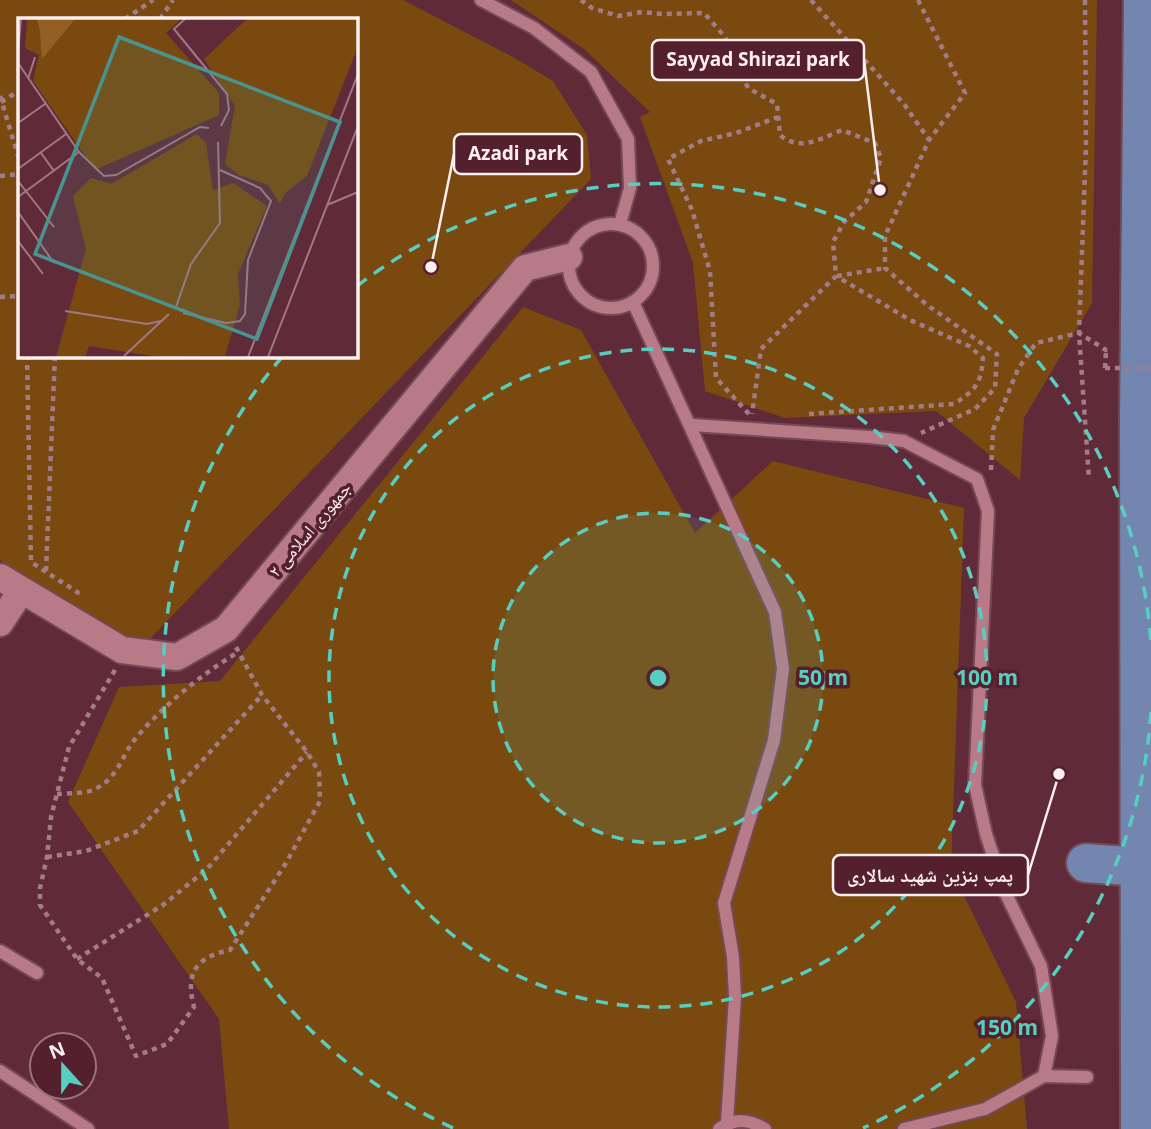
<svg xmlns="http://www.w3.org/2000/svg" width="1151" height="1129" font-family="'Noto Sans','Noto Naskh Arabic',sans-serif">
  <rect width="100%" height="100%" fill="#602a39"/>
  <!-- green -->
  <g fill="#79490f" fill-rule="evenodd">
    <path d="M0 0H403L513 57 553 81 587 135 591 179 145 644 126 646 0 560ZM19 19H355V355H19Z"/>
    <polygon points="511,0 1097,0 1092,303 1024,418 1020,480 936,411 785,418 705,391 693,263 640,117 650,112 584,49"/>
    <polygon points="523,307 581,330 695,533 773,461 964,508 951,869 1016,1002 1027,1129 229,1129 219,1019 68,802 119,687 220,681"/>
  </g>
  <g fill="none" stroke-linecap="round" stroke-linejoin="round">
    <defs>
      <g id="service">
        <polyline points="481,0 534,28 591,72 628,139 630,188 620,224"/>
        <circle cx="611" cy="266" r="42"/>
        <polyline points="633,302 775,612 783,669 774,740 724,903 733,957 735,997 727,1123"/>
        <polyline points="692,425 870,437 904,441 977,479 988,511 975,785 986,834 1005,892 1041,966 1052,1036 1044,1076 985,1109 904,1129"/>
        <polyline points="0,951 37,973"/>
        <polyline points="0,1071 88,1129"/>
        <polyline points="1044,1076 1087,1077"/>
        <path d="M719 1129C735 1118 749 1119 765 1129"/>
      </g>
      <g id="minor">
        <polyline points="0,577 122,650 177,657 226,629 525,268 569,257"/>
        <polyline points="0,623 21,591"/>
      </g>
      <g id="primary">
        <polyline points="1086,863 1140,867"/>
        <polyline points="1140,1129 1139,418 1143,0"/>
      </g>
    </defs>
    <!-- service casing -->
    <use href="#service" stroke="#734a56" stroke-width="16"/>
    <!-- minor casing -->
    <use href="#minor" stroke="#734a56" stroke-width="30"/>
    <!-- primary casing -->
    <use href="#primary" stroke="#734a56" stroke-width="42"/>
    <!-- path -->
    <g stroke="#a27d87" stroke-width="4.5" stroke-dasharray="5 5" stroke-linecap="butt">
      <path d="M581 0 592 8 618 16 642 12 662 14 704 13 725 37 748 88 777 104 780 135C800 152 820 139 842 130L875 143 881 158 866 202 844 222 833 242 836 276 761 349 752 414"/>
      <polyline points="811,0 904,104 929,140 885,236 885,268 927,305 997,354 995,388 975,409 921,433"/>
      <polyline points="918,0 965,93 929,140"/>
      <polyline points="1085,0 1086,146 1079,333 1089,479"/>
      <polyline points="125,19 153,0"/>
      <polyline points="160,19 173,0"/>
      <polyline points="0,96 19,159"/>
      <polyline points="1,102 19,91"/>
      <polyline points="0,176 19,174"/>
      <polyline points="837,276 885,268"/>
      <polyline points="0,297 19,296"/>
      <polyline points="27,355 31,562 80,594"/>
      <polyline points="1105,368 1106,350"/>
      <polyline points="749,414 716,378 710,271 692,210 668,159 701,141 736,133 778,117"/>
      <path d="M809 414 954 404C975 390 981 385 983 358L969 346 910 320 836 276"/>
      <polyline points="991,470 993,430 1018,369 1036,343 1079,333 1106,350 1111,350"/>
      <polyline points="46,571 55,355"/>
      <path d="M115 670 69 747 51 817 47 857 40 888V905L77 959 102 978 136 1056 167 1044 194 1007C185 973 196 957 230 950L286 863 320 801 319 772 307 752 262 695 236 647"/>
      <path d="M57 794C68 793 85 794 95 789 118 778 121 757 135 739 163 706 198 677 235 654"/>
      <polyline points="47,857 86,851 138,831 262,695"/>
      <polyline points="77,959 163,905 207,869 307,752"/>
    </g>
    <!-- service -->
    <use href="#service" stroke="#b87a87" stroke-width="12"/>
    <!-- minor -->
    <use href="#minor" stroke="#b87a87" stroke-width="26"/>
    <!-- primary -->
    <use href="#primary" stroke="#7286af" stroke-width="38"/>
    <!-- path-bridge -->
    <polyline stroke="#a27d87" stroke-width="4.5" stroke-dasharray="5 5" stroke-linecap="butt" points="1105,368 1151,368"/>
  </g>
  <!-- distance rings -->
  <circle cx="658" cy="678" r="165" fill="#58cec0" fill-opacity=".12"/>
  <g fill="none" stroke="#58cec0" stroke-width="3.5" stroke-dasharray="12 9">
    <circle cx="658" cy="678" r="165"/>
    <circle cx="658" cy="678" r="329"/>
    <path d="M1151 712A494 494 0 0 1 863 1128M453 1128A494 494 0 0 1 282 357M357 286A494 494 0 0 1 1151 644"/>
  </g>
  <g text-anchor="middle" dominant-baseline="central" stroke-width="7" stroke-linejoin="round" paint-order="stroke">
    <!-- street labels -->
    <g font-size="18" fill="#fdeff1" stroke="#54202e">
      <text transform="translate(309 529) rotate(-50)">جمهوری اسلامی ۲</text>
    </g>
  </g>
  <!-- overview -->
  <g transform="translate(18 18)">
    <rect width="340" height="340" fill="#602a39"/>
    <path d="M9 1H163L148 15 201 75V97L77 152 15 63 21 37 7 30ZM229 1H339V31L289 158 267 175 262 186 250 167 221 157 207 146 217 88 186 41ZM179 116 188 125 195 172 215 165 249 188 220 256 222 287 207 338 141 339 71 328 67 339H38L68 231 55 178 73 160 93 166Z" fill="#79490f"/>
    <path d="M19 1H57L24 41 22 13Z" fill="#945f23"/>
    <path fill="none" stroke="#9f7983" stroke-width="2" d="M167 1 156 11 209 76 211 92 203 108M0 35 3 1M0 45 61 134 86 158 98 157 182 109 191 110M10 61 17 39M0 105 27 86M23 135 36 153M0 151 48 116M0 163 36 209M0 179 61 134M309 187 340 174M0 194 36 245M0 223 25 256M158 289 173 246 202 205 200 124M47 293 129 306 143 303M165 295 208 305 222 303 227 296 230 242 253 183 242 170 202 152M106 338 151 296M230 339 340 56M250 339 340 108"/>
    <path fill="#4a948f" fill-opacity="0.15" stroke="#4a948f" stroke-width="3.5" d="M101 19 322 104 239 321 17 236Z"/>
    <rect width="340" height="340" fill="none" stroke="#fdeff1" stroke-width="3.5"/>
  </g>
  <circle cx="658" cy="678" r="10" fill="#58cec0" stroke="#54202e" stroke-width="3.5"/>
  <g font-size="21" text-anchor="middle" font-weight="bold" fill="#58cec0" stroke="#54202e" stroke-width="7" stroke-linejoin="round" paint-order="stroke">
    <text x="823" y="685">50 m</text>
    <text x="987" y="685">100 m</text>
    <text x="1007" y="1035">150 m</text>
  </g>
  <!-- callouts -->
  <path fill="none" stroke="#fdeff1" stroke-width="2.5" d="M880 190L864 60M431 267L454 154M1059 774L1028 875"/>
  <g fill="#fdeff1" stroke="#54202e" stroke-width="2.5">
    <circle cx="880" cy="190" r="7"/>
    <circle cx="431" cy="267" r="7"/>
    <circle cx="1059" cy="774" r="7"/>
  </g>
  <g fill="#54202e" stroke="#fdeff1" stroke-width="2.5">
    <rect x="652" y="40" width="212" height="40" rx="7"/>
    <rect x="454" y="134" width="128" height="40" rx="7"/>
    <rect x="833" y="855" width="195" height="40" rx="7"/>
  </g>
  <g font-size="19" text-anchor="middle" font-weight="bold" fill="#fdeff1">
    <text x="758" y="66">Sayyad Shirazi park</text>
    <text x="518" y="160">Azadi park</text>
    <text x="930" y="882">پمپ بنزین شهید سالاری</text>
  </g>
  <!-- north arrow -->
  <g transform="translate(63 1066) rotate(339)"><circle r="33" fill="#54202e" stroke="#98737c" stroke-width="2"/>
  <path d="M0-5L12 26L0 18L-12 26Z" fill="#58cec0"/>
  <text y="-10" font-size="19" font-weight="bold" text-anchor="middle" fill="#fdeff1">N</text>
  </g>
</svg>
